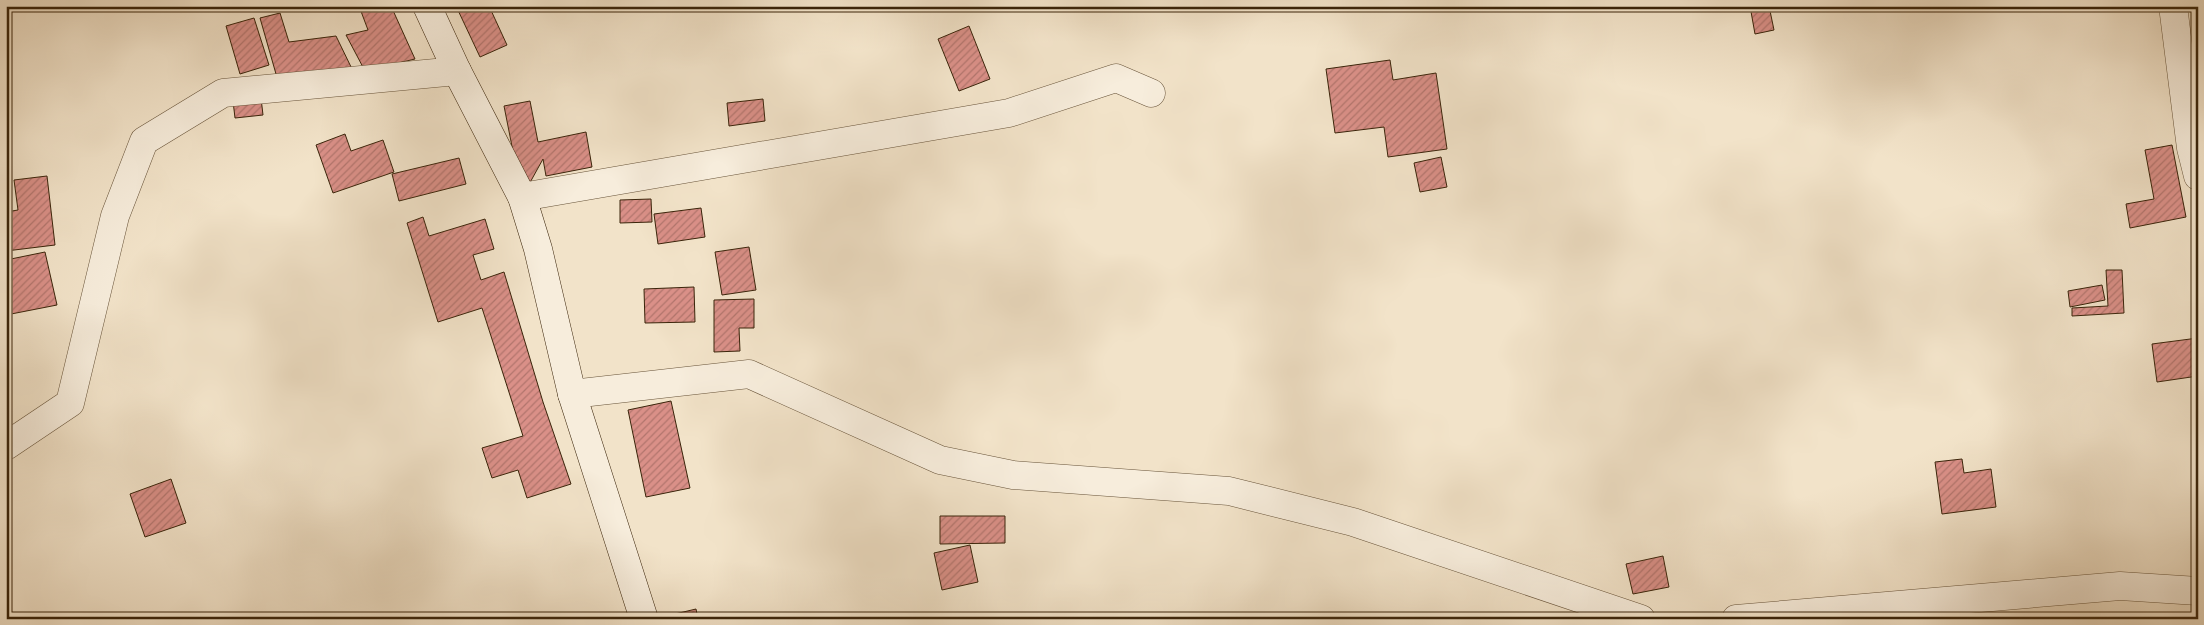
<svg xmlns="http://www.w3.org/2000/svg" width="2204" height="625" font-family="'EB Garamond',serif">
  <defs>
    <pattern id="building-hatch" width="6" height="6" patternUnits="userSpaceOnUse" patternTransform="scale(1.25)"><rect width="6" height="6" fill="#da9088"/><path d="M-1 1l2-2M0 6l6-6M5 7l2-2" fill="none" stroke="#b2756d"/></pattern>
  </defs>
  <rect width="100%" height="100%" fill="#f2e3c9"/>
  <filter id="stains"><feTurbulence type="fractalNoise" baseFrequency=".004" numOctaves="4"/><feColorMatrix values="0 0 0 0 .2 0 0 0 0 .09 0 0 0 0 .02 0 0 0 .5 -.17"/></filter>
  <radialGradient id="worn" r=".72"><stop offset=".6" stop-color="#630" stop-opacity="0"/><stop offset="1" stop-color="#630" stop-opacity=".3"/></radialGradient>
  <!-- building -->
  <g fill="url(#building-hatch)" stroke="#3a240a">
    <polygon points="359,6 391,6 415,59 365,71 346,35 368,30"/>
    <polygon points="456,6 489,6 507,45 480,57"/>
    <polygon points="1750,6 1769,6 1774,30 1755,34"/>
    <polygon points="280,13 289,42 336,36 353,71 278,81 260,18"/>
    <polygon points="254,18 269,65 240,74 226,26"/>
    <polygon points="969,26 990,79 959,91 938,39"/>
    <polygon points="1390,60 1393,80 1436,73 1447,149 1388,157 1384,127 1335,133 1326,69"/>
    <polygon points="261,98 263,115 235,118 233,101"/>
    <polygon points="763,99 765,121 729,126 727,103"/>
    <polygon points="530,101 538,142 586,132 592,167 546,176 543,159 522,197 504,106"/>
    <polygon points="345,134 351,151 383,140 394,172 333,193 316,145"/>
    <polygon points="2172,145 2186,217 2130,228 2126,204 2154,199 2145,150"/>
    <polygon points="1441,157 1447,187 1420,192 1414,163"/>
    <polygon points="459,158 466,184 399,201 392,174"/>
    <polygon points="47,176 55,245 6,251 6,212 18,210 14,180"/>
    <polygon points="651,199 652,222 620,223 620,200"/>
    <polygon points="701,208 705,237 658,244 654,214"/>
    <polygon points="423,217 429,236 485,219 494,249 473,255 481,280 504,272 543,402 571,484 527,498 518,470 492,478 482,448 523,436 482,308 438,322 407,223"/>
    <polygon points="749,247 756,290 722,295 715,252"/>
    <polygon points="45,252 57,305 6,315 6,260"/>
    <polygon points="2106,270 2122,270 2124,313 2072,316 2072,308 2108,306"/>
    <polygon points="2102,285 2105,300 2070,307 2068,291"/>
    <polygon points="694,287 695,322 645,323 644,289"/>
    <polygon points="754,299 754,328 739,328 740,351 714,352 714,300"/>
    <polygon points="2198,338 2198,376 2157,382 2152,344"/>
    <polygon points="671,401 690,488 646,497 628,410"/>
    <polygon points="1962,459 1964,473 1991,469 1996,507 1942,514 1935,462"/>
    <polygon points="171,479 186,523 145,537 130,494"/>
    <polygon points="940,516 1005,516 1005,543 940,544"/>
    <polygon points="970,545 978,582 942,590 934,553"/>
    <polygon points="1663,556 1669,587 1633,594 1626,564"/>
    <polygon points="696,609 698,619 658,619 658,618"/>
  </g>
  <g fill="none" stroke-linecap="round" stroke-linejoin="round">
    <defs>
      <g id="street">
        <polyline points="2173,6 2191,148 2198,176"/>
        <polyline points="522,197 1009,113 1116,78 1151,93"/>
        <polyline points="572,394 749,374 940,460 1013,475 1229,491 1353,522 1641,619"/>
        <polyline points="6,446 70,403 115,216 144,141 223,93 457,71"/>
        <polyline points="1736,619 2120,586 2198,591"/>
      </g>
      <polyline id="secondary" points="427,6 457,71 522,197 538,249 572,394 644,619"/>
    </defs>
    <!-- street casing -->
    <use href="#street" stroke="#68543a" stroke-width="29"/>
    <!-- secondary casing -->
    <use href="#secondary" stroke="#3a240a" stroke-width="29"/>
    <!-- street -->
    <use href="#street" stroke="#f7eddc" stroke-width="28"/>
    <!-- secondary -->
    <use href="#secondary" stroke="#f7eddc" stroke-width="28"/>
  </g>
  <!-- margin -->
  <rect width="2204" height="625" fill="none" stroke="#f2e3c9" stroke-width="25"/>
  <rect x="8" y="8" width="2189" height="610" fill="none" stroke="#3a240a" stroke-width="2.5"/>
  <rect x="12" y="12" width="2179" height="600" fill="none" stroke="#3a240a"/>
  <rect width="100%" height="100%" filter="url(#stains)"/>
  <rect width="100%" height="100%" fill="url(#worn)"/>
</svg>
